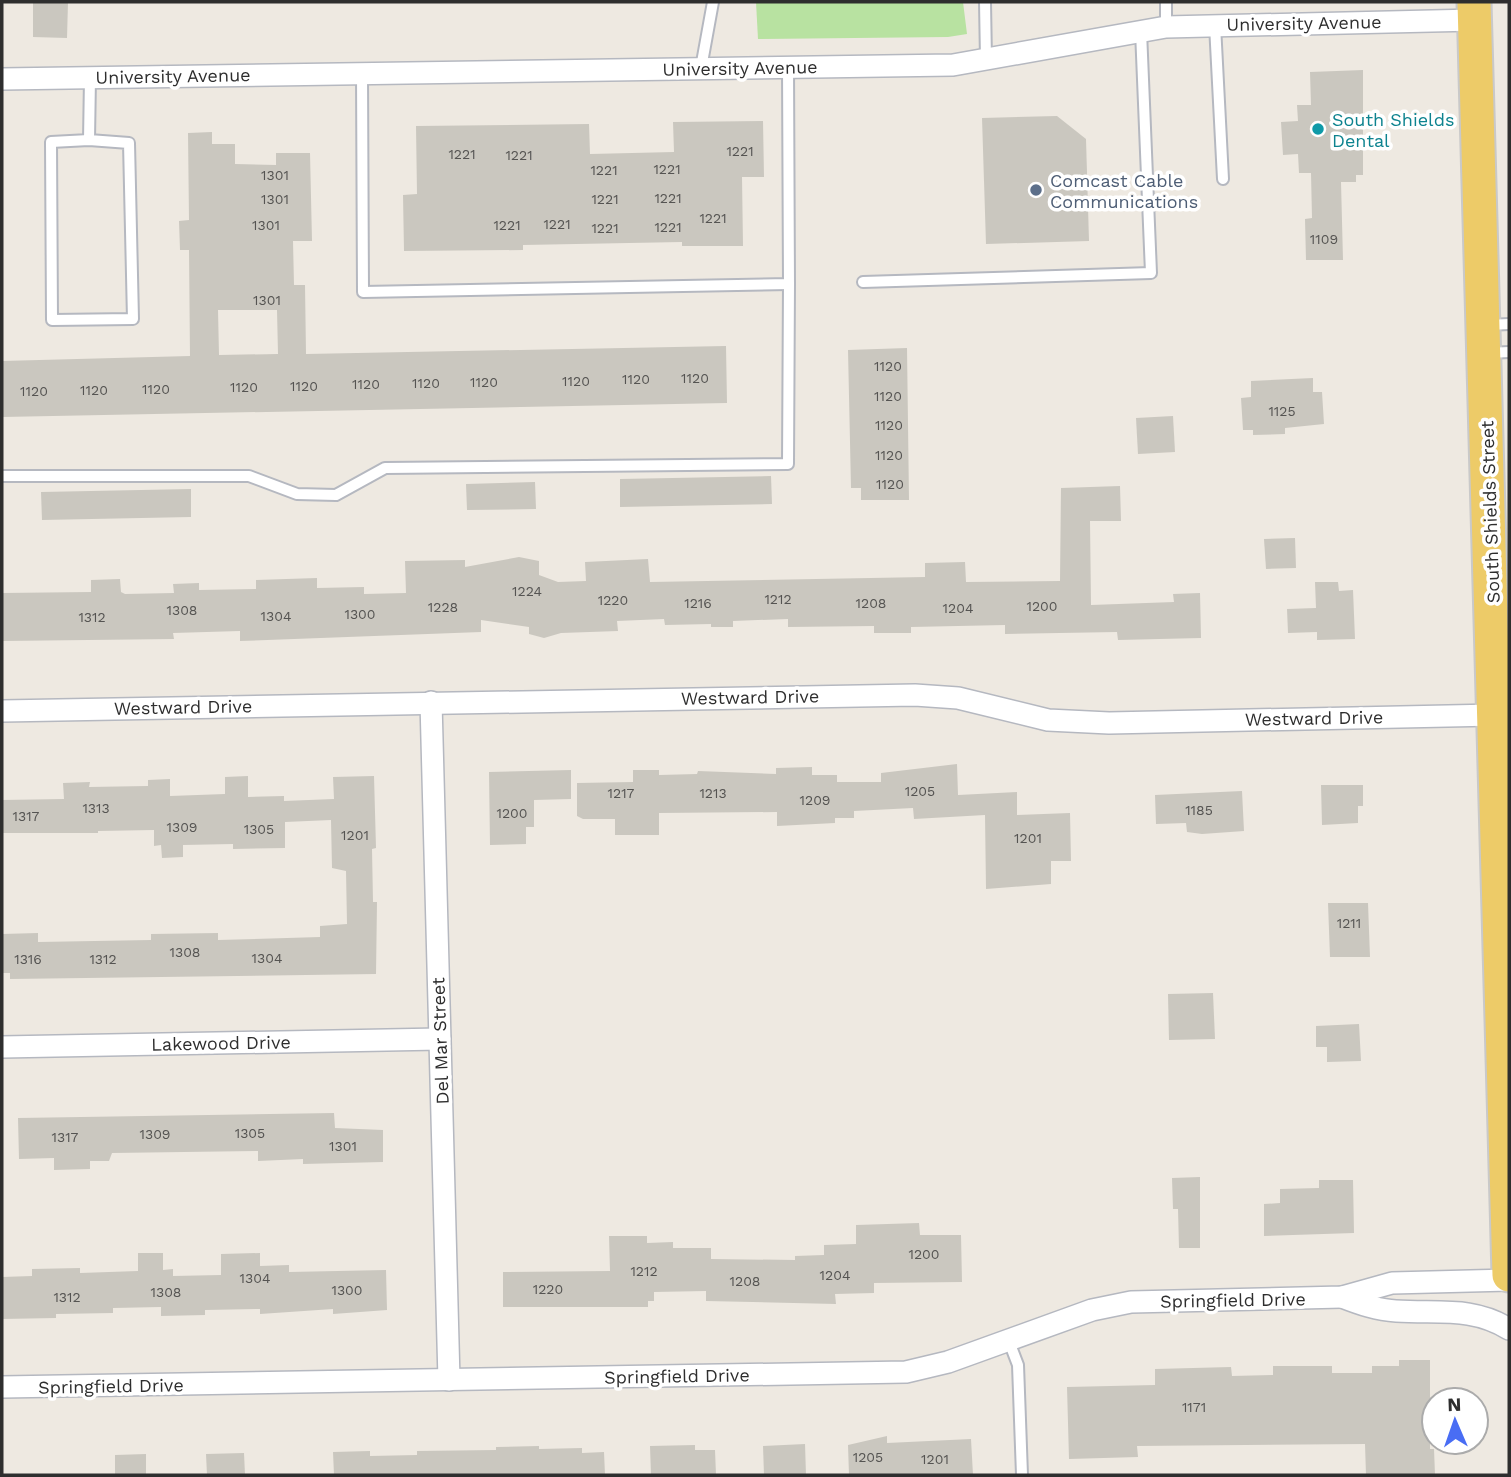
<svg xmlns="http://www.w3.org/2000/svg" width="1511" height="1477" font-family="'Work Sans',sans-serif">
  <rect width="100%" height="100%" fill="#eee9e1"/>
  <!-- green -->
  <polygon fill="#b8e2a1" points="756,2 963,2 967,34 948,37 758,39"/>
  <!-- building -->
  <g fill="#cac7bf" fill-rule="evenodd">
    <polygon points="33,2 68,2 67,38 33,37"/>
    <polygon points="1363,70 1363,175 1356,175 1356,182 1341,182 1343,260 1306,260 1305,219 1312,218 1311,173 1299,173 1298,154 1283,155 1281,122 1298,121 1297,105 1311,105 1310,72"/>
    <polygon points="1057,116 1086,139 1089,241 986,244 982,118"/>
    <polygon points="763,121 764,177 742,177 743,246 682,246 682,242 523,245 523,250 404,251 403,195 417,194 416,126 589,124 590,154 674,152 673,122"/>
    <path d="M212 132V144H235V164L276 165V153H310L312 241H293L294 285H305L306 354 726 346 727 403 2 417V361L190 356 189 250H180L179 221 189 220 188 133ZM218 310H277L278 354 219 355Z"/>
    <polygon points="907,348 909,500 861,500 861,488 851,488 848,350"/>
    <polygon points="1313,378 1313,392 1322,392 1324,424 1285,428 1285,434 1253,435 1253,430 1243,430 1241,398 1251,397 1251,381"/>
    <polygon points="1173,416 1175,452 1138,454 1136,418"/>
    <polygon points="771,476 772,504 620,507 620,479"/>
    <polygon points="535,482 536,509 467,510 466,484"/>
    <polygon points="1120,486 1121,521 1090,521 1091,605 1174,602 1173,594 1200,593 1201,638 1118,640 1117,632 1005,634 1005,625 911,627 911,633 874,633 874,626 788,627 788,619 733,621 733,627 711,627 711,624 665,625 664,619 617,621 618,631 561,633 544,638 529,634 529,627 481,620 481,632 240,641 240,631 173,633 174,639 2,641 2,593 91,592 91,580 120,579 121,592 125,594 174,593 173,584 199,583 199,590 256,589 256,580 317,578 317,588 364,587 364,594 406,593 405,561 465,560 465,567 519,557 539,561 539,575 558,582 586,581 585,562 648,559 650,582 925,577 925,563 965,562 966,582 1060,581 1061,488"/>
    <polygon points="191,489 191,517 42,520 41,492"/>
    <polygon points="1295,538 1296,568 1266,569 1264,539"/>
    <polygon points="1315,582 1338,582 1339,591 1353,590 1355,639 1317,640 1317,632 1288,633 1287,609 1316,608"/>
    <polygon points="957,764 958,795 1017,792 1017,815 1070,813 1071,861 1051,861 1051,884 986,889 985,815 914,819 913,808 854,811 854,818 835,818 835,823 777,826 777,812 659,813 659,835 615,835 615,819 583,819 577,816 577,783 633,782 633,770 659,770 659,775 697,774 698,771 776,774 776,768 812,767 812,775 837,775 837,782 881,782 881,773"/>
    <polygon points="571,770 571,799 534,800 534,827 526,827 526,844 490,845 489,772"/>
    <polygon points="248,776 248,797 284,796 284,801 334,799 333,777 374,776 376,848 372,849 373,902 377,902 376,974 10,979 10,973 2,973 2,934 38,933 38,942 151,940 151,934 218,933 218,940 320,937 320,926 347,924 346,871 332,868 331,820 285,822 285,848 233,849 233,844 183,845 183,857 162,858 161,845 154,846 154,830 98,831 98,833 2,833 2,800 64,799 63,783 90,782 89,787 148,786 148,780 170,779 170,796 225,794 225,777"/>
    <polygon points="1321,785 1363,785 1363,806 1358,806 1358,823 1322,825"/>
    <polygon points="1242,791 1244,831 1202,834 1187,832 1186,823 1156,824 1155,795"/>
    <polygon points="1328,903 1368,903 1370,957 1330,957"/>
    <polygon points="1213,993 1215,1039 1169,1040 1168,994"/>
    <polygon points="1359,1024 1361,1061 1327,1062 1327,1047 1316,1047 1316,1026"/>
    <polygon points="334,1113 335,1128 383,1130 383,1162 303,1164 303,1159 258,1161 258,1151 112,1153 109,1161 90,1161 90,1169 54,1170 54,1158 19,1159 18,1118"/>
    <polygon points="1200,1177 1200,1248 1179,1248 1178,1209 1173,1209 1172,1178"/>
    <polygon points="1319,1180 1353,1180 1354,1233 1264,1236 1264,1204 1280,1203 1280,1189 1319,1188"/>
    <polygon points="919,1223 920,1235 961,1235 962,1282 874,1283 874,1293 835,1294 836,1304 706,1301 706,1291 654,1292 654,1301 648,1301 648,1307 503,1307 503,1272 610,1271 609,1236 647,1236 647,1243 673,1242 673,1248 711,1248 711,1259 795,1260 795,1256 824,1255 824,1245 856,1244 856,1225"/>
    <polygon points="138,1253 163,1253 163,1270 173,1269 173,1276 221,1275 221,1254 260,1253 260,1266 289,1265 289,1272 386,1270 387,1310 333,1314 333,1309 260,1314 260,1309 205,1310 205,1315 161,1316 161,1307 113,1308 113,1313 56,1314 56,1318 2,1319 2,1277 32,1276 32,1269 80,1268 80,1273 138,1271"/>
    <polygon points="1399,1360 1430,1360 1430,1449 1434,1449 1435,1475 1366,1475 1365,1444 1137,1446 1138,1457 1069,1459 1067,1387 1155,1385 1155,1369 1231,1367 1232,1376 1273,1375 1273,1366 1332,1366 1332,1373 1372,1373 1372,1366 1399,1366"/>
    <polygon points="887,1436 887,1443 971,1439 973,1475 849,1475 848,1445"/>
    <polygon points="805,1444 806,1475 764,1475 763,1446"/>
    <polygon points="695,1445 695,1450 715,1450 716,1475 651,1475 650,1446"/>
    <polygon points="539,1446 539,1449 582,1448 582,1453 604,1452 605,1475 334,1475 333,1452 370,1451 370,1456 417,1455 417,1451 496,1450 496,1447"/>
    <polygon points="244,1453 245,1475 207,1475 206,1454"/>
    <polygon points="146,1454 146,1475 115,1475 115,1455"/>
  </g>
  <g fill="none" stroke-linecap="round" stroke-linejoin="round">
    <defs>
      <g id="service">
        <polyline points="985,2 986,60"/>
        <polyline points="1166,2 1166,27"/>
        <polyline points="1215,25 1223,179"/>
        <polyline points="701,68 713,2"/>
        <polyline points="362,73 363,292 789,284 788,67"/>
        <polyline points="89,140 129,143 133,319 52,320 51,142 89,140 90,78"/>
        <polyline points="863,282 1151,273 1141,31"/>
        <polyline points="1488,325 1509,324"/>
        <polyline points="1488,353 1509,352"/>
        <polyline points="2,476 249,476 297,494 336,495 385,468 788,464 789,284"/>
        <polyline points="1008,1339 1018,1365 1022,1475"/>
      </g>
      <g id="minor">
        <polyline points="2,79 953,65 1166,27 1475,20"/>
        <polyline points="431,702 449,1380"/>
        <polyline points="2,711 915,695 958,698 1048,720 1109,723 1495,715"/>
        <polyline points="2,1047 440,1039"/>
        <path d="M1342 1297C1360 1304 1377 1310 1396 1311 1437 1314 1472 1306 1509 1329"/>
        <polyline points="2,1387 906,1372 948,1362 1092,1310 1131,1302 1342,1297 1392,1283 1509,1280"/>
      </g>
      <polyline id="primary" points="1474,2 1509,1275"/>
    </defs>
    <!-- service casing -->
    <use href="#service" stroke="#b5b8c0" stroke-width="14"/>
    <!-- minor casing -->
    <use href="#minor" stroke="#b5b8c0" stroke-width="24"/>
    <!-- primary casing -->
    <use href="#primary" stroke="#c9c9c9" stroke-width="37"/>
    <!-- service -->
    <use href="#service" stroke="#fff" stroke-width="10"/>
    <!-- minor -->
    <use href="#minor" stroke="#fff" stroke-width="21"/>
    <!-- primary -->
    <use href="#primary" stroke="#edcb68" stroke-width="33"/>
  </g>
  <!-- markers -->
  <circle fill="#0f9aa8" stroke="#fff" stroke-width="2.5" cx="1318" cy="129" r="7"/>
  <circle fill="#5c6f8a" stroke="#fff" stroke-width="2.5" cx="1036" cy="190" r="7"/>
  <g text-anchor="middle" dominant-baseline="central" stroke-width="7" stroke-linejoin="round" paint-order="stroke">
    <!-- number labels -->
    <g font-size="14" fill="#555452">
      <text x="740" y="151">1221</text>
      <text x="462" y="154">1221</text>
      <text x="519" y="155">1221</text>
      <text x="667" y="169">1221</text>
      <text x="604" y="170">1221</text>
      <text x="275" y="175">1301</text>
      <text x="668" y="198">1221</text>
      <text x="275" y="199">1301</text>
      <text x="605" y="199">1221</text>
      <text x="713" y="218">1221</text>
      <text x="557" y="224">1221</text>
      <text x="266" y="225">1301</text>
      <text x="507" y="225">1221</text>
      <text x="668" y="227">1221</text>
      <text x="605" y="228">1221</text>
      <text x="1324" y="239">1109</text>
      <text x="267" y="300">1301</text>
      <text x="888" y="366">1120</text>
      <text x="695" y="378">1120</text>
      <text x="636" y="379">1120</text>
      <text x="576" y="381">1120</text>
      <text x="484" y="382">1120</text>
      <text x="426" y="383">1120</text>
      <text x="366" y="384">1120</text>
      <text x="304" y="386">1120</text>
      <text x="244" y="387">1120</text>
      <text x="156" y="389">1120</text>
      <text x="94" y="390">1120</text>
      <text x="34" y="391">1120</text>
      <text x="888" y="396">1120</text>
      <text x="1282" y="411">1125</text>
      <text x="889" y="425">1120</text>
      <text x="889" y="455">1120</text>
      <text x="890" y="484">1120</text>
      <text x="527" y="591">1224</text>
      <text x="778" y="599">1212</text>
      <text x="613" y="600">1220</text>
      <text x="698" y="603">1216</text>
      <text x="871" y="603">1208</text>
      <text x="1042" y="606">1200</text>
      <text x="443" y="607">1228</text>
      <text x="958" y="608">1204</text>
      <text x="182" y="610">1308</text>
      <text x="360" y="614">1300</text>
      <text x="276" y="616">1304</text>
      <text x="92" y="617">1312</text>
      <text x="920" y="791">1205</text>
      <text x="621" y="793">1217</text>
      <text x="713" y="793">1213</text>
      <text x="815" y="800">1209</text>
      <text x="96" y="808">1313</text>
      <text x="1199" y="810">1185</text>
      <text x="512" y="813">1200</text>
      <text x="26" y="816">1317</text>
      <text x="182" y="827">1309</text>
      <text x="259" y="829">1305</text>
      <text x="355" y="835">1201</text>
      <text x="1028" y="838">1201</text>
      <text x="1349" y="923">1211</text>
      <text x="185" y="952">1308</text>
      <text x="267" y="958">1304</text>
      <text x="28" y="959">1316</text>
      <text x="103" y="959">1312</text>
      <text x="250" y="1133">1305</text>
      <text x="155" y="1134">1309</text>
      <text x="65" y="1137">1317</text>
      <text x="343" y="1146">1301</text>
      <text x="924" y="1254">1200</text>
      <text x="644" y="1271">1212</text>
      <text x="835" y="1275">1204</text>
      <text x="255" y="1278">1304</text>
      <text x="745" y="1281">1208</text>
      <text x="548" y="1289">1220</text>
      <text x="347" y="1290">1300</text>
      <text x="166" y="1292">1308</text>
      <text x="67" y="1297">1312</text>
      <text x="1194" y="1407">1171</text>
      <text x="868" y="1457">1205</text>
      <text x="935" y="1459">1201</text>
    </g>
    <!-- street labels -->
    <g font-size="18" fill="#2e2e2e" stroke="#fff">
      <text transform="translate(1304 23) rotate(-1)">University Avenue</text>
      <text transform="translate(740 68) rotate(-1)">University Avenue</text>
      <text transform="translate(173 76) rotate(-1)">University Avenue</text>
      <text transform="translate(1490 512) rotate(-92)">South Shields Street</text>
      <text transform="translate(750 697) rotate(-1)">Westward Drive</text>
      <text transform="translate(183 707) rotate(-1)">Westward Drive</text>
      <text transform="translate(1314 718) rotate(-1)">Westward Drive</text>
      <text transform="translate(440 1041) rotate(-92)">Del Mar Street</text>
      <text transform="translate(221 1043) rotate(-1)">Lakewood Drive</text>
      <text transform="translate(1233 1300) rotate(-1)">Springfield Drive</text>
      <text transform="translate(677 1376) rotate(-1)">Springfield Drive</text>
      <text transform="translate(111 1386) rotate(-1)">Springfield Drive</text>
    </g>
    <!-- culture labels -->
    <g font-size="18" fill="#0d838f" stroke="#fff" text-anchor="start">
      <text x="1332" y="119">South Shields<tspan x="1332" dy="21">Dental</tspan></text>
    </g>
    <!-- service labels -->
    <g font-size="18" fill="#4e5e75" stroke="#fff" text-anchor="start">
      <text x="1050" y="180">Comcast Cable<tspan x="1050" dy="21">Communications</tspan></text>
    </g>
  </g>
  <!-- border -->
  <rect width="1511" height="1477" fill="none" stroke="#2e2e2e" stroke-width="7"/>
  <!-- north arrow -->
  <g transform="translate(1455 1421) rotate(358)"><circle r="33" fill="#ffffff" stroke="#ababab" stroke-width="2"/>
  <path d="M0-5L12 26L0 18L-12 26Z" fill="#496df4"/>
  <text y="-10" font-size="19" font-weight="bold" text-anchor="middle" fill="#2e2e2e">N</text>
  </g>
</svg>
